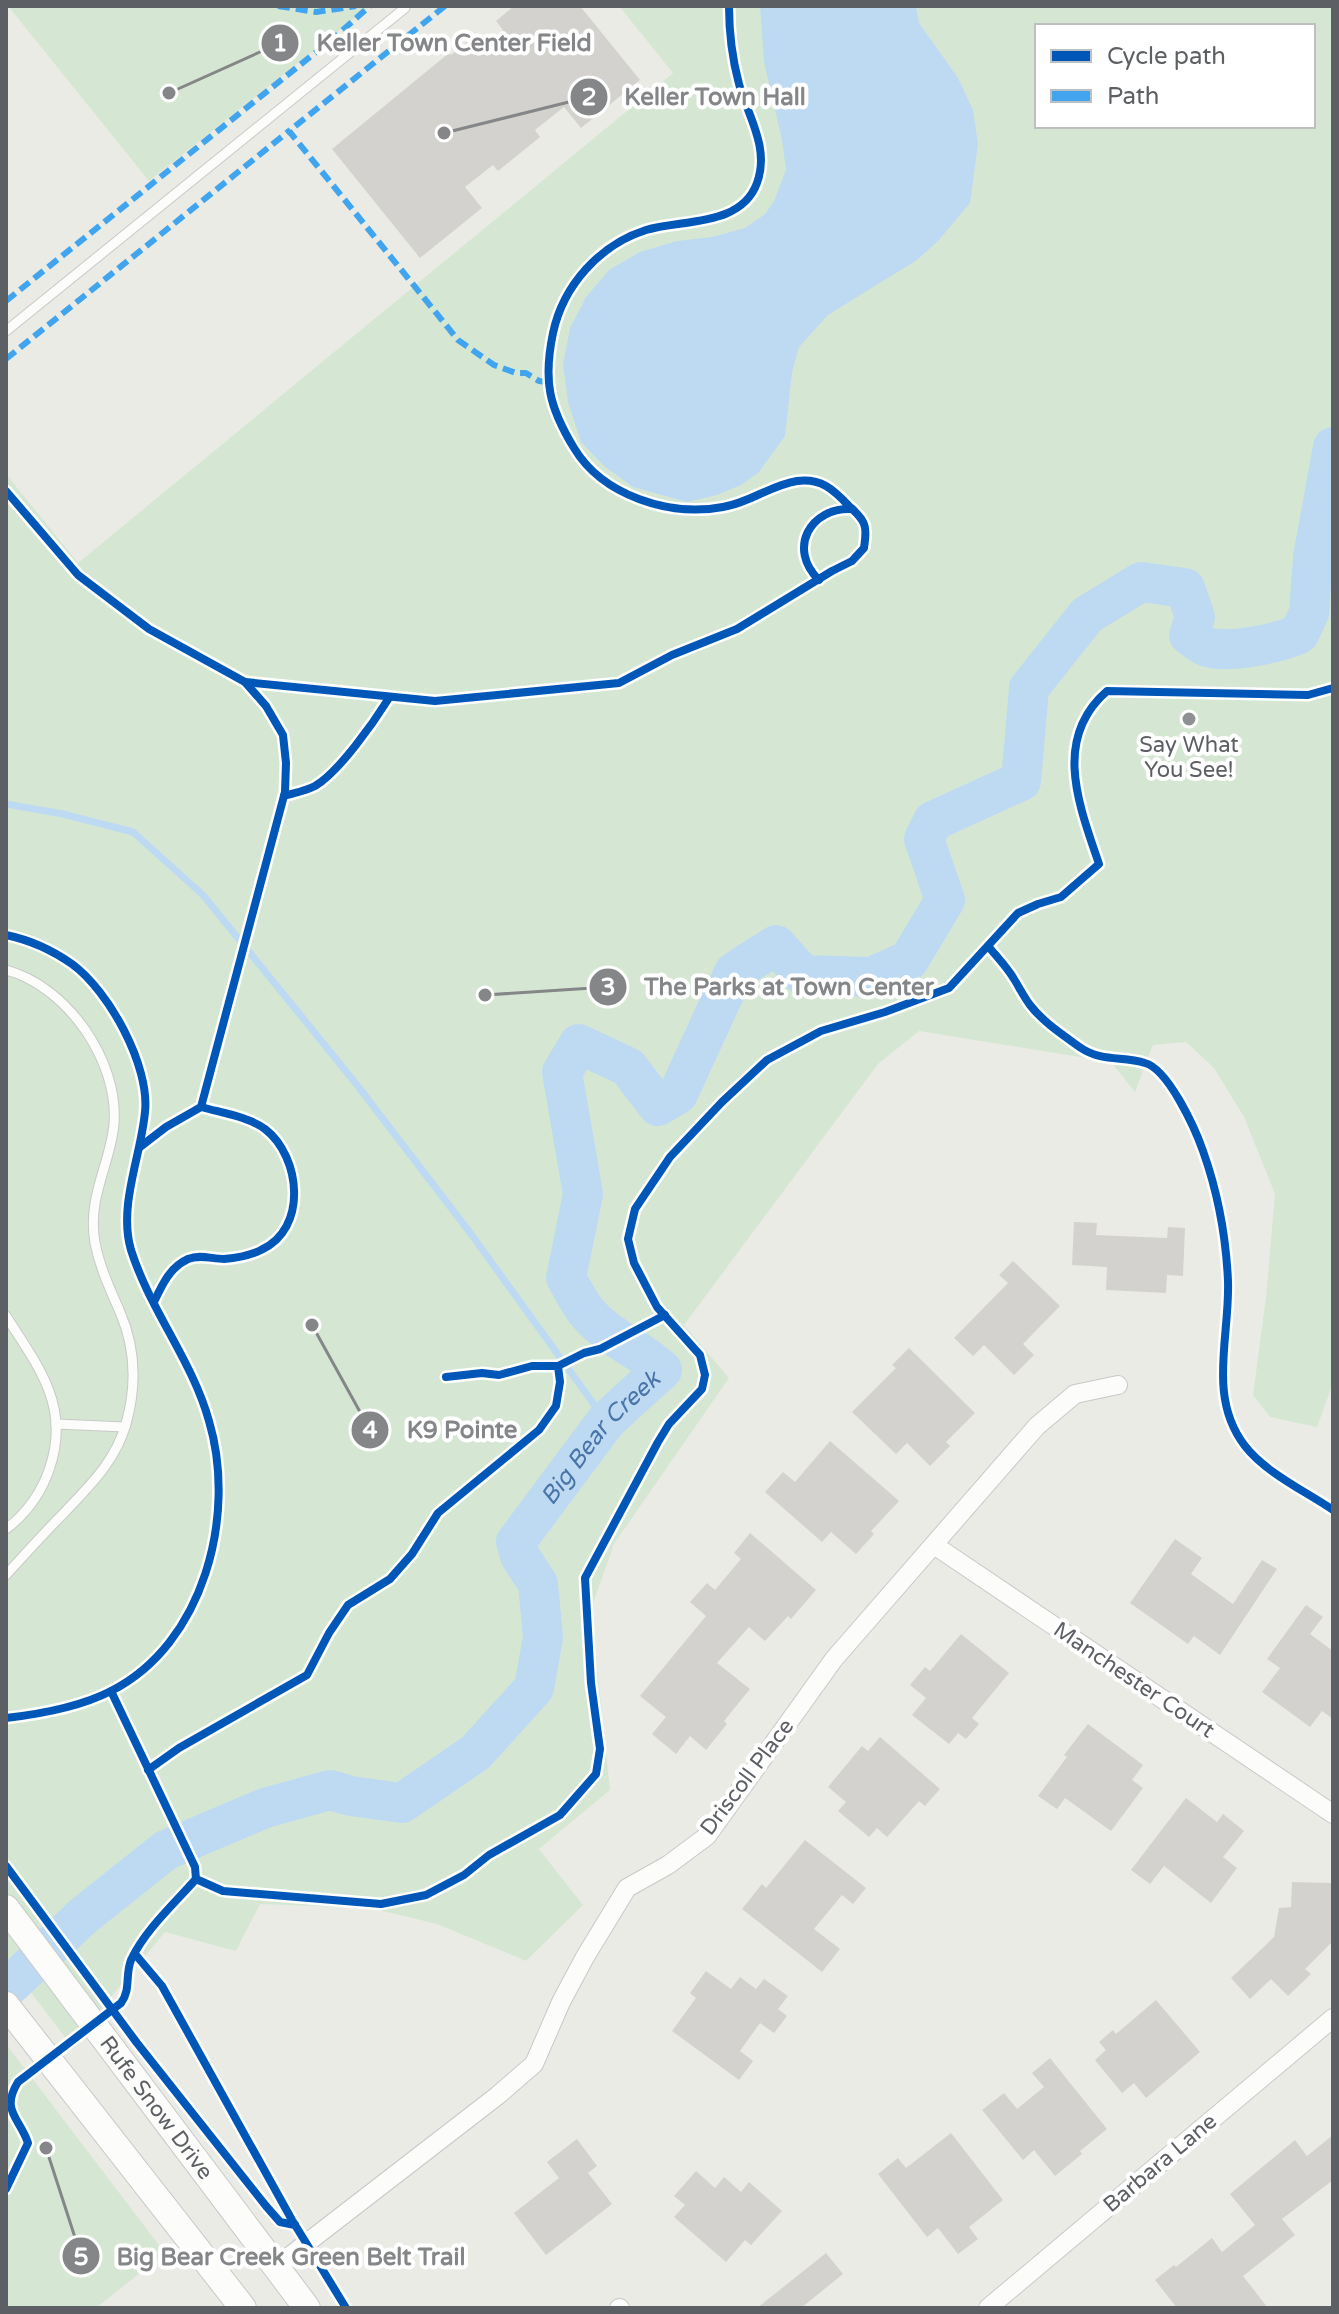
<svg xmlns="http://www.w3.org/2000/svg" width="1339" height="2314" font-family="'Varela Round',sans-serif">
  <rect width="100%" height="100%" fill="#ebebe6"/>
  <!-- green -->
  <g fill="#d5e7d3" fill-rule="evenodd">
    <polygon points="8,6 370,6 149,181"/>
    <path d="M619 6H1333V1383L1317 1427 1270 1417 1253 1395 1266 1297 1275 1194 1244 1117 1214 1068 1186 1042 1153 1045 1135 1092 1111 1062 919 1031 878 1064 684 1325 729 1378 614 1544 591 1609 610 1790 539 1849 583 1905 526 1961 437 1924 370 1908 260 1904 236 1951 165 1932 111 1997 74 2049 6 1960V474L78 563 673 73ZM1037 26H1313V126H1037Z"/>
    <polygon points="6,2044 165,2253 96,2308 6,2308"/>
  </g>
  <!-- water -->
  <polygon fill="#bedaf2" points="760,6 916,6 919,23 958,78 973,110 978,144 970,203 938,241 917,260 828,315 799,347 792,372 785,436 759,472 741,485 717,495 687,502 633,487 604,466 581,442 568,402 563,364 570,328 586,297 609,270 640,252 677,241 712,237 745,228 765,214 774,201 786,170 782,140 764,62"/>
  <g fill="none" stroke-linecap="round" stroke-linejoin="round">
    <!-- stream -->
    <polyline stroke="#bedaf2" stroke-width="7" points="6,804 63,814 133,832 203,895 357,1085 471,1234 606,1421"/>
    <!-- river -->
    <path stroke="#bedaf2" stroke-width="40" id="s1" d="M6 1989 83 1916 166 1850 265 1808 330 1790 351 1796 402 1803 475 1753 534 1688 543 1637 538 1584 520 1556 516 1542 606 1421 662 1370C639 1348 606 1337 586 1311 578 1301 572 1288 566 1278L583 1194 562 1072 579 1044 628 1067 658 1106 678 1094 734 972 776 945 803 975 872 977 909 960 945 900 924 839 933 821 1021 781 1029 688 1087 615 1141 582 1185 588 1195 617 1189 635C1194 638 1199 644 1205 646 1225 655 1279 643 1299 634L1309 613 1313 557 1333 447"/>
  </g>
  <!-- building -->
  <g fill="#d3d2cf">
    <polygon points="514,6 580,6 640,80 581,128 564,107 535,130 540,137 498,171 493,165 465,187 482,208 420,258 332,149 449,53 451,55 467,42 475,52 503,30 496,21"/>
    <polygon points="1074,1222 1097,1223 1096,1235 1167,1238 1168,1227 1185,1228 1183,1276 1167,1275 1166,1293 1106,1290 1107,1267 1072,1265"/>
    <polygon points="1013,1261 1060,1306 1023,1344 1034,1355 1014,1375 984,1345 973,1356 954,1338 1008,1283 999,1275"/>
    <polygon points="909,1348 975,1413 946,1442 950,1446 930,1466 907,1443 896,1454 852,1412 896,1368 892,1365"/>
    <polygon points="830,1441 899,1501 871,1531 874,1534 856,1554 831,1532 822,1542 765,1492 783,1472 795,1482"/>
    <polygon points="750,1533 816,1590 791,1619 788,1616 765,1641 749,1627 717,1663 750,1689 724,1721 727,1724 706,1750 690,1736 676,1754 652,1734 666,1717 640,1696 706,1616 690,1602 707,1583 715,1590 741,1559 734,1553"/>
    <polygon points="1175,1539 1202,1558 1191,1574 1233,1604 1262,1560 1277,1569 1220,1655 1194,1636 1188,1644 1130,1603"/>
    <polygon points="1306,1605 1323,1617 1310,1634 1333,1651 1333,1719 1322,1711 1310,1727 1262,1692 1280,1668 1267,1659"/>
    <polygon points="961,1634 1009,1673 972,1718 979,1724 966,1739 958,1733 949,1744 912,1715 926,1698 910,1685 925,1667 930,1671"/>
    <polygon points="1088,1724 1143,1765 1132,1780 1143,1788 1111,1831 1065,1798 1057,1809 1038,1796 1067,1757 1064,1755"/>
    <polygon points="880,1737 940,1789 925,1806 919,1801 887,1837 877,1828 869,1837 838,1811 846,1802 828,1787 862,1746 868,1751"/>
    <polygon points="1186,1798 1217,1822 1223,1814 1244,1831 1223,1857 1237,1868 1211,1903 1164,1866 1150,1884 1131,1870"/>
    <polygon points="805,1840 866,1888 853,1904 842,1895 814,1929 840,1949 822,1972 742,1909 762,1884 766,1888"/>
    <polygon points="1292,1882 1333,1883 1333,1941 1305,1969 1311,1974 1288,1996 1271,1979 1250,1999 1231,1978 1274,1937 1279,1908 1291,1907"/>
    <polygon points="706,1971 731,1989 740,1977 756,1989 764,1979 788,1996 778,2009 787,2016 774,2033 760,2023 740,2051 753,2061 739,2080 672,2031 696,1998 690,1993"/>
    <polygon points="1156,2000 1200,2052 1146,2098 1134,2083 1122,2093 1095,2060 1106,2050 1099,2042 1113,2030 1116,2034"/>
    <polygon points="1050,2058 1107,2129 1080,2151 1082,2154 1055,2176 1034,2150 1023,2160 982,2110 1004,2093 1017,2109 1044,2087 1032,2073"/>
    <polygon points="951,2133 1003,2200 969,2227 978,2239 958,2254 938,2228 927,2237 878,2174 898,2158 906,2168"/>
    <polygon points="1333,2135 1333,2180 1282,2219 1295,2235 1243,2276 1268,2308 1177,2308 1155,2280 1174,2265 1176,2267 1212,2238 1222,2252 1255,2225 1230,2194 1295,2140 1307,2156"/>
    <polygon points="577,2139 597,2166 588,2173 612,2204 546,2255 514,2213 559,2178 547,2162"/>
    <polygon points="696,2171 715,2188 724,2177 741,2192 749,2182 782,2211 751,2245 745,2240 726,2262 674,2217 685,2205 674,2196"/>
    <polygon points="826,2253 843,2274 801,2308 757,2308"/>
  </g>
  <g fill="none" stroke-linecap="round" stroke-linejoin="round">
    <defs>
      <g id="lane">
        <polyline points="6,331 405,8 403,6"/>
        <path d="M6 970C67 986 119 1061 114 1124 110 1166 87 1196 95 1243 100 1268 110 1289 120 1312 136 1349 137 1385 126 1424 115 1462 90 1485 64 1513 44 1533 25 1554 6 1575"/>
        <path d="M6 1316C21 1340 39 1364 49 1391 68 1441 47 1498 6 1529"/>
        <polyline points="56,1424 125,1427"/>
      </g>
      <g id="street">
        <polyline points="934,1545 1333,1814"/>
        <polyline points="277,2266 497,2096 534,2064 561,2002 585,1957 627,1888 668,1865 707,1836 834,1659 1037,1426 1075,1394 1118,1385"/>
        <polyline points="619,2308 620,2308"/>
        <polyline points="988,2308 1333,2018"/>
      </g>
      <g id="secondary">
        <path id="s2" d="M6 1908 307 2308"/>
        <polyline points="6,2005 243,2308"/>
      </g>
    </defs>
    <!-- lane casing -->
    <use href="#lane" stroke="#c8c9c8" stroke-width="11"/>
    <!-- street casing -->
    <use href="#street" stroke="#c8c9c8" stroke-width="20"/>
    <!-- secondary casing -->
    <use href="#secondary" stroke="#c8c9c8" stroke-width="28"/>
    <!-- lane -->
    <use href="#lane" stroke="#fcfcfb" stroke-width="9"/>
    <!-- street -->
    <use href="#street" stroke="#fcfcfb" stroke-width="18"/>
    <!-- secondary -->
    <use href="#secondary" stroke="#fcfcfb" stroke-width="26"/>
    <!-- quiet -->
    <g stroke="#40a5ee" stroke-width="6" stroke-dasharray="12 6" stroke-linecap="butt">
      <polyline points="278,6 316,12 356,6"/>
      <polyline points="445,6 289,131 458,340 494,365 516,373 526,373 539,381 547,382"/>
      <polyline points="6,301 336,36 370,6"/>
      <polyline points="6,359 289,131"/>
    </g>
    <defs>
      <g id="cycleway">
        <polyline points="6,491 78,575 149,629 245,682 266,706 283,735 286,763 285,792 201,1107"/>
        <path d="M819 580C787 549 810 507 852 509"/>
        <path d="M245 682 435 701 619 683 672 655 737 629 832 571 852 561 864 548C865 540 867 531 864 524 861 516 854 511 849 506 833 489 821 478 797 481 771 485 749 503 723 507 670 517 603 496 574 448 549 407 543 381 553 333 563 286 599 245 646 230 682 219 741 227 757 183 770 148 748 116 739 84 732 58 729 32 729 6"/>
        <path d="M284 796C294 793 305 791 315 786 339 772 374 722 389 698"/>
        <path d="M6 935C30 940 52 950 72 964 109 991 150 1066 145 1112 141 1156 118 1206 131 1250 150 1310 192 1360 209 1421 237 1515 204 1644 111 1691 80 1707 41 1714 6 1718"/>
        <path d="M988 946C997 957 1007 967 1014 979 1019 987 1024 997 1030 1005 1043 1022 1063 1035 1081 1048 1102 1062 1123 1056 1145 1063 1168 1069 1195 1128 1203 1151 1218 1193 1226 1237 1228 1281 1230 1337 1207 1397 1245 1446 1266 1473 1305 1491 1333 1510"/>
        <path d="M140 1147 166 1127 201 1107C222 1113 247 1116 265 1129 301 1157 308 1229 261 1250 251 1255 235 1258 224 1259 212 1259 200 1254 188 1259 170 1267 162 1285 154 1302"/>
        <polyline points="446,1377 482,1373 499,1375 532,1366 558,1366 584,1353 600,1349 665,1315"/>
        <polyline points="111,1691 195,1867 196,1879"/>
        <polyline points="148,1770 179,1748 307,1675 329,1633 348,1605 390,1579 412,1554 438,1513 539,1430 556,1406 560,1382 558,1366"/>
        <polyline points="6,1866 137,2043 266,2206 280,2222 295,2225"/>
        <polyline points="135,1954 162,1986 292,2220 346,2308"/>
        <path d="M6 2189 28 2143C20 2118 0 2111 18 2082L121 2003C131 1990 125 1975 131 1960 145 1930 174 1904 196 1879L223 1891 381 1904 426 1895 464 1875 489 1855 560 1815 596 1774 600 1749 591 1683 585 1578 658 1442 669 1424 702 1389 705 1375 700 1355 657 1307 634 1263 628 1239 635 1209 670 1157 722 1102 767 1060 821 1031 885 1012 949 988 1018 913 1038 904 1061 897 1099 864C1079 805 1052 739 1107 691L1308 695 1333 688"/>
      </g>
    </defs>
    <!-- cycleway casing -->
    <use href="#cycleway" stroke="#fff" stroke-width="13"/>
    <!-- cycleway -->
    <use href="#cycleway" stroke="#0057b8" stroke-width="8"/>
  </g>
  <!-- markers -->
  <circle fill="#8e9091" stroke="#fff" stroke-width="3" cx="1189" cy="719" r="8"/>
  <g text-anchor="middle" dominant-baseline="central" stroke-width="8" stroke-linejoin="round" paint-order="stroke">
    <!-- poi labels -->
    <g font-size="22" fill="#5c5f63" stroke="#fff">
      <text x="1189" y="745">Say What<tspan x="1189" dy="25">You See!</tspan></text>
    </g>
    <!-- street labels -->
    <g font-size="22" fill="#5c5f63" stroke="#fff">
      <text transform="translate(1134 1680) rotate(34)">Manchester Court</text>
      <text transform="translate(747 1777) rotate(-53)">Driscoll Place</text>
      <text stroke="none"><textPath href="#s2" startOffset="250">Rufe Snow Drive</textPath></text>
      <text transform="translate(1160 2163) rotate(-40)">Barbara Lane</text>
    </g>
    <!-- water labels -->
    <g font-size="24" font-style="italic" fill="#4974a8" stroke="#fff">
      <text stroke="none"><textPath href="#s1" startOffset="924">Big Bear Creek</textPath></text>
    </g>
  </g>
  <!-- callouts -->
  <path fill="none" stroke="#848688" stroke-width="3" d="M169 93L280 43M444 133L589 97M485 995L608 987M312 1325L370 1430M46 2148L81 2256"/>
  <g fill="#848688" stroke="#fff" stroke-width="3">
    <circle cx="169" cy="93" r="8"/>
    <circle cx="444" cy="133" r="8"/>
    <circle cx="485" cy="995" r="8"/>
    <circle cx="312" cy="1325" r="8"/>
    <circle cx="46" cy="2148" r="8"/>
    <circle cx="280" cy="43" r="20"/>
    <circle cx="589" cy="97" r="20"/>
    <circle cx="608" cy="987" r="20"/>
    <circle cx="370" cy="1430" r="20"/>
    <circle cx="81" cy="2256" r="20"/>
  </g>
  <g font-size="24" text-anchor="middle" font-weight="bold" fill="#fff">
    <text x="280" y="51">1</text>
    <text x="589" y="105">2</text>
    <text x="608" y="995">3</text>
    <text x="370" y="1438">4</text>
    <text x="81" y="2265">5</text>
  </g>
  <g font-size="24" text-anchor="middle" font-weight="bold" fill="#848688" stroke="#fff" stroke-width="8" stroke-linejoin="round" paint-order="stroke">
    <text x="454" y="51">Keller Town Center Field</text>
    <text x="715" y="105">Keller Town Hall</text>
    <text x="789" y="995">The Parks at Town Center</text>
    <text x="462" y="1438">K9 Pointe</text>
    <text x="291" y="2265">Big Bear Creek Green Belt Trail</text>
  </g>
  <!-- border -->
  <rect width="1339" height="2314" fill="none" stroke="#5c5f63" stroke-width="16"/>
  <!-- legend -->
  <rect x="1035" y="24" width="280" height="104" fill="#ffffff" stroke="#bebfc1" stroke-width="2"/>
  <rect x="1051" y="50" width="40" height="12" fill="#0057b8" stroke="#bebfc1" stroke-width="2"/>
  <text x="1107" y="64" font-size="24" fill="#5c5f63">Cycle path</text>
  <rect x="1051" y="90" width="40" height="12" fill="#40a5ee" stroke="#bebfc1" stroke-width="2"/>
  <text x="1107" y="104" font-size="24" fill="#5c5f63">Path</text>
</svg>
